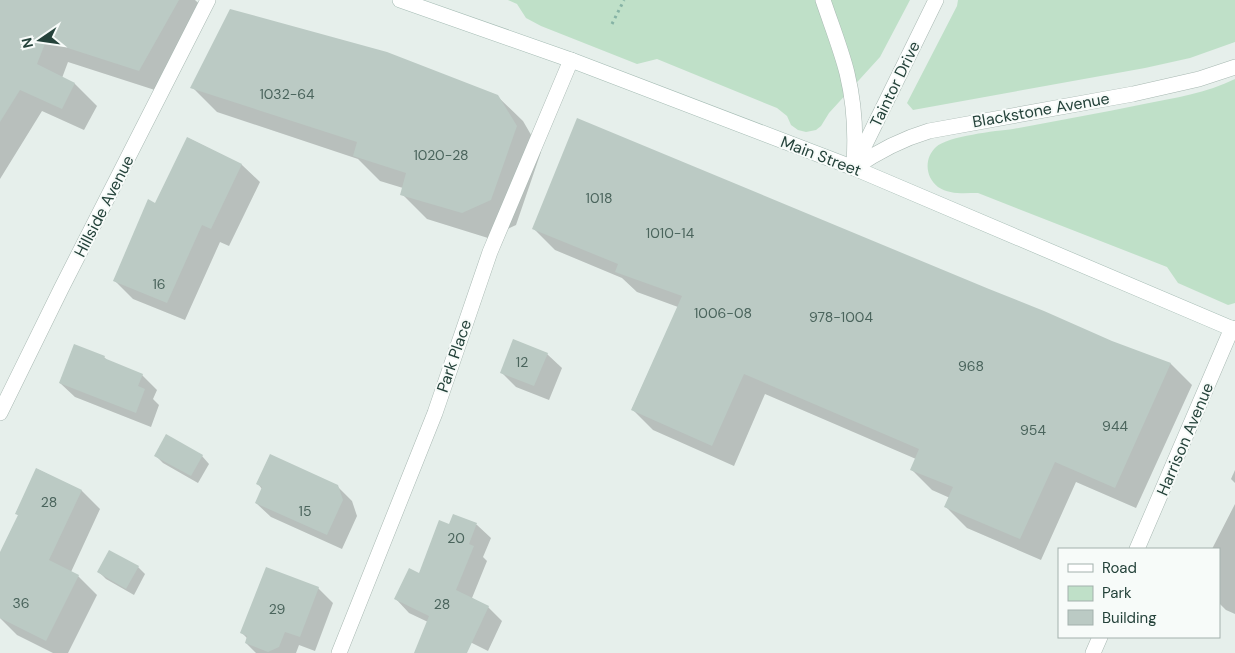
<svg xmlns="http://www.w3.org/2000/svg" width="1235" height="653" font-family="'DM Sans',sans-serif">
  <rect width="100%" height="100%" fill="#e6efeb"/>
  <!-- green -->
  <g fill="#bfe0c8">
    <polygon points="508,0 910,0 880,57 829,113 821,126 816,130 806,132 798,130 791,125 787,116 777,108 657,59 637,64 541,26 526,18 517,4"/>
    <polygon points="958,0 1235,0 1235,42 1190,58 1145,68 913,110 907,103 957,6"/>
    <path d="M1235 79V303L1228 305 1178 283 1167 267 978 193C964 193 950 195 938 187 925 177 924 158 936 147 948 136 996 131 1013 129 1057 121 1100 113 1144 104 1174 98 1207 93 1235 79Z"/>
  </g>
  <!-- shadow -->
  <g fill="#0003">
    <polygon points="0,0 195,0 207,11 161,92 68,62 62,78 75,84 97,106 84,130 42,111 0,179"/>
    <polygon points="192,87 497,96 523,121 541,152 516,225 488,238 427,219 402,194 403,188 380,181 358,159 217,112"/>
    <polygon points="188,138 242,165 260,182 229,246 220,242 185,320 133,299 115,281 156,205"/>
    <polygon points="534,229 1112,342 1171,364 1192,385 1136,508 1076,482 1041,560 967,528 946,507 950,498 932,490 911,469 916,459 765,394 734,466 653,430 632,409 678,307 637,292 622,278 555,250"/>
    <polygon points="547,354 562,368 549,400 516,387 502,373"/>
    <polygon points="104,357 109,362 142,375 157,390 153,399 159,405 151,427 75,397 60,383"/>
    <polygon points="156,456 202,456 209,464 198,483 163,463"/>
    <polygon points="37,469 82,491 100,509 71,572 78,576 97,595 68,653 53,653 17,635 0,618 0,555 19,516 16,513"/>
    <polygon points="1235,470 1235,483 1231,479"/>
    <polygon points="258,484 337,486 352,501 357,516 342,549 271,517 256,503 262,489"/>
    <polygon points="1235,504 1235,614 1226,610 1219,603 1219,549 1212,549"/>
    <polygon points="454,516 477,525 491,538 483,557 487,561 472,598 488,607 502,621 488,651 470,642 466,653 416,653 428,622 409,613 396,599 420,575 450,526"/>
    <polygon points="138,567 145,574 134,595 106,579 99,572"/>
    <polygon points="318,588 333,603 315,651 299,645 296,653 256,653 246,643 248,639 242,633"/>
  </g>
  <!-- building -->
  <g fill="#bbcac4">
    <polygon points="0,0 179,0 139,71 46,41 37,64 75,83 62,109 20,90 0,122"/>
    <polygon points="230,9 387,52 498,95 517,126 491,200 462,213 400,195 406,173 353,156 357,142 190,88"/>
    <polygon points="577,118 989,289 1044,311 1112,341 1171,363 1115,488 1055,462 1020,539 944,507 953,487 910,470 919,449 744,374 712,446 631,410 682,296 615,272 618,264 532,229"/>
    <polygon points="187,137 242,164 211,229 202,225 167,303 113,281 148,199 155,203"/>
    <polygon points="513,339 548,353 534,386 500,373"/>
    <polygon points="74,344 105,356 104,358 143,374 138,386 145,389 136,413 59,383"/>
    <polygon points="166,434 203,455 191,476 154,456"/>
    <polygon points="270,454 338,485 343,500 327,535 255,503 262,487 256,484"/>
    <polygon points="36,468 82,490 49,560 79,575 46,641 0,618 0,552 18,515 15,514"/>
    <polygon points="453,514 477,523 469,544 474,546 456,590 489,606 467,653 414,653 429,616 394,599 409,568 419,573 439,520 449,524"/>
    <polygon points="109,550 139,566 126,589 97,572"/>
    <polygon points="266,567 319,587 300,637 285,632 279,647 268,652 245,643 247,636 240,633"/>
  </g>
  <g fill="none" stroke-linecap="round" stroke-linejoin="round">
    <defs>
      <g id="street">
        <path d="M823 0C831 24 841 49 847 73 854 102 856 133 854 162"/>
        <polyline points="854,167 936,0"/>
        <path d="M854 168C877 152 902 139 929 131L1133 94 1199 79 1235 67"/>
        <polyline points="0,413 61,289 208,0"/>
        <polyline points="1137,549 1232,328"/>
        <polyline points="339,653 435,413 490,252 571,60"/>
        <polyline points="1093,653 1100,637"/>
      </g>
      <polyline id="secondary" points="400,0 571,60 854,168 1235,330"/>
    </defs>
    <!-- street casing -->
    <use href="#street" stroke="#a8b8b2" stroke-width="16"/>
    <!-- secondary casing -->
    <use href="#secondary" stroke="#a4bbb3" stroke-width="16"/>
    <!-- path -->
    <polyline stroke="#86b3a5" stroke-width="3" stroke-dasharray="2.5 4" stroke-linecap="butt" points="612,24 624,0"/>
    <!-- street -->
    <use href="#street" stroke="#fff" stroke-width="15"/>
    <!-- secondary -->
    <use href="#secondary" stroke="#fff" stroke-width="15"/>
  </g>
  <g text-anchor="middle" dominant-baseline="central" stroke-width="4" stroke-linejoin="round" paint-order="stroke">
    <!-- number labels -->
    <g font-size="14" fill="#4a645c">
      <text x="287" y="94">1032-64</text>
      <text x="441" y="155">1020-28</text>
      <text x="599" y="198">1018</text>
      <text x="670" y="233">1010-14</text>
      <text x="159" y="284">16</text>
      <text x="723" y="313">1006-08</text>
      <text x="841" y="317">978-1004</text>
      <text x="522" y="362">12</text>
      <text x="971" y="366">968</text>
      <text x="1115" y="426">944</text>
      <text x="1033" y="430">954</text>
      <text x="49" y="502">28</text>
      <text x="305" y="511">15</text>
      <text x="456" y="538">20</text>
      <text x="21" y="603">36</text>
      <text x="442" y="604">28</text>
      <text x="277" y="609">29</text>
    </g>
    <!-- street labels -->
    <g font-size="16" fill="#24423a" stroke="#f7fbf9">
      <text transform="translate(895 84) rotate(-64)">Taintor Drive</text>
      <text transform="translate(1041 110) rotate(-10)">Blackstone Avenue</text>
      <text transform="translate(821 156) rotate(21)">Main Street</text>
      <text transform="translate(104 206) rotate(-63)">Hillside Avenue</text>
      <text transform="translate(454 356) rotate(-71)">Park Place</text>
      <text transform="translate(1185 439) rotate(-67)">Harrison Avenue</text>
    </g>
  </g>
  <!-- legend -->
  <rect x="1058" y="548" width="162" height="90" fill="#f7fbf9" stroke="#a3b1ad"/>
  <rect x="1068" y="564" width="25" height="8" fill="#ffffff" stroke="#a3b1ad"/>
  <text x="1102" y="573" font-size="15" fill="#24423a">Road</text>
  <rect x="1068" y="586" width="25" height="15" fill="#bfe0c8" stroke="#a3b1ad"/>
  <text x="1102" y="598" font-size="15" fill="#24423a">Park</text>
  <rect x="1068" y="610" width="25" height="15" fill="#bbcac4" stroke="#a3b1ad"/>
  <text x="1102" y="623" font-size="15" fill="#24423a">Building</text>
  <!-- north arrow -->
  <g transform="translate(40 40) rotate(257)" stroke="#f7fbf9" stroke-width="4" paint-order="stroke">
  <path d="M0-4L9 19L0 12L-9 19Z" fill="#24423a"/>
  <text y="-8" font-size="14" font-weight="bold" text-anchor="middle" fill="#24423a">N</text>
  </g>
</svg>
